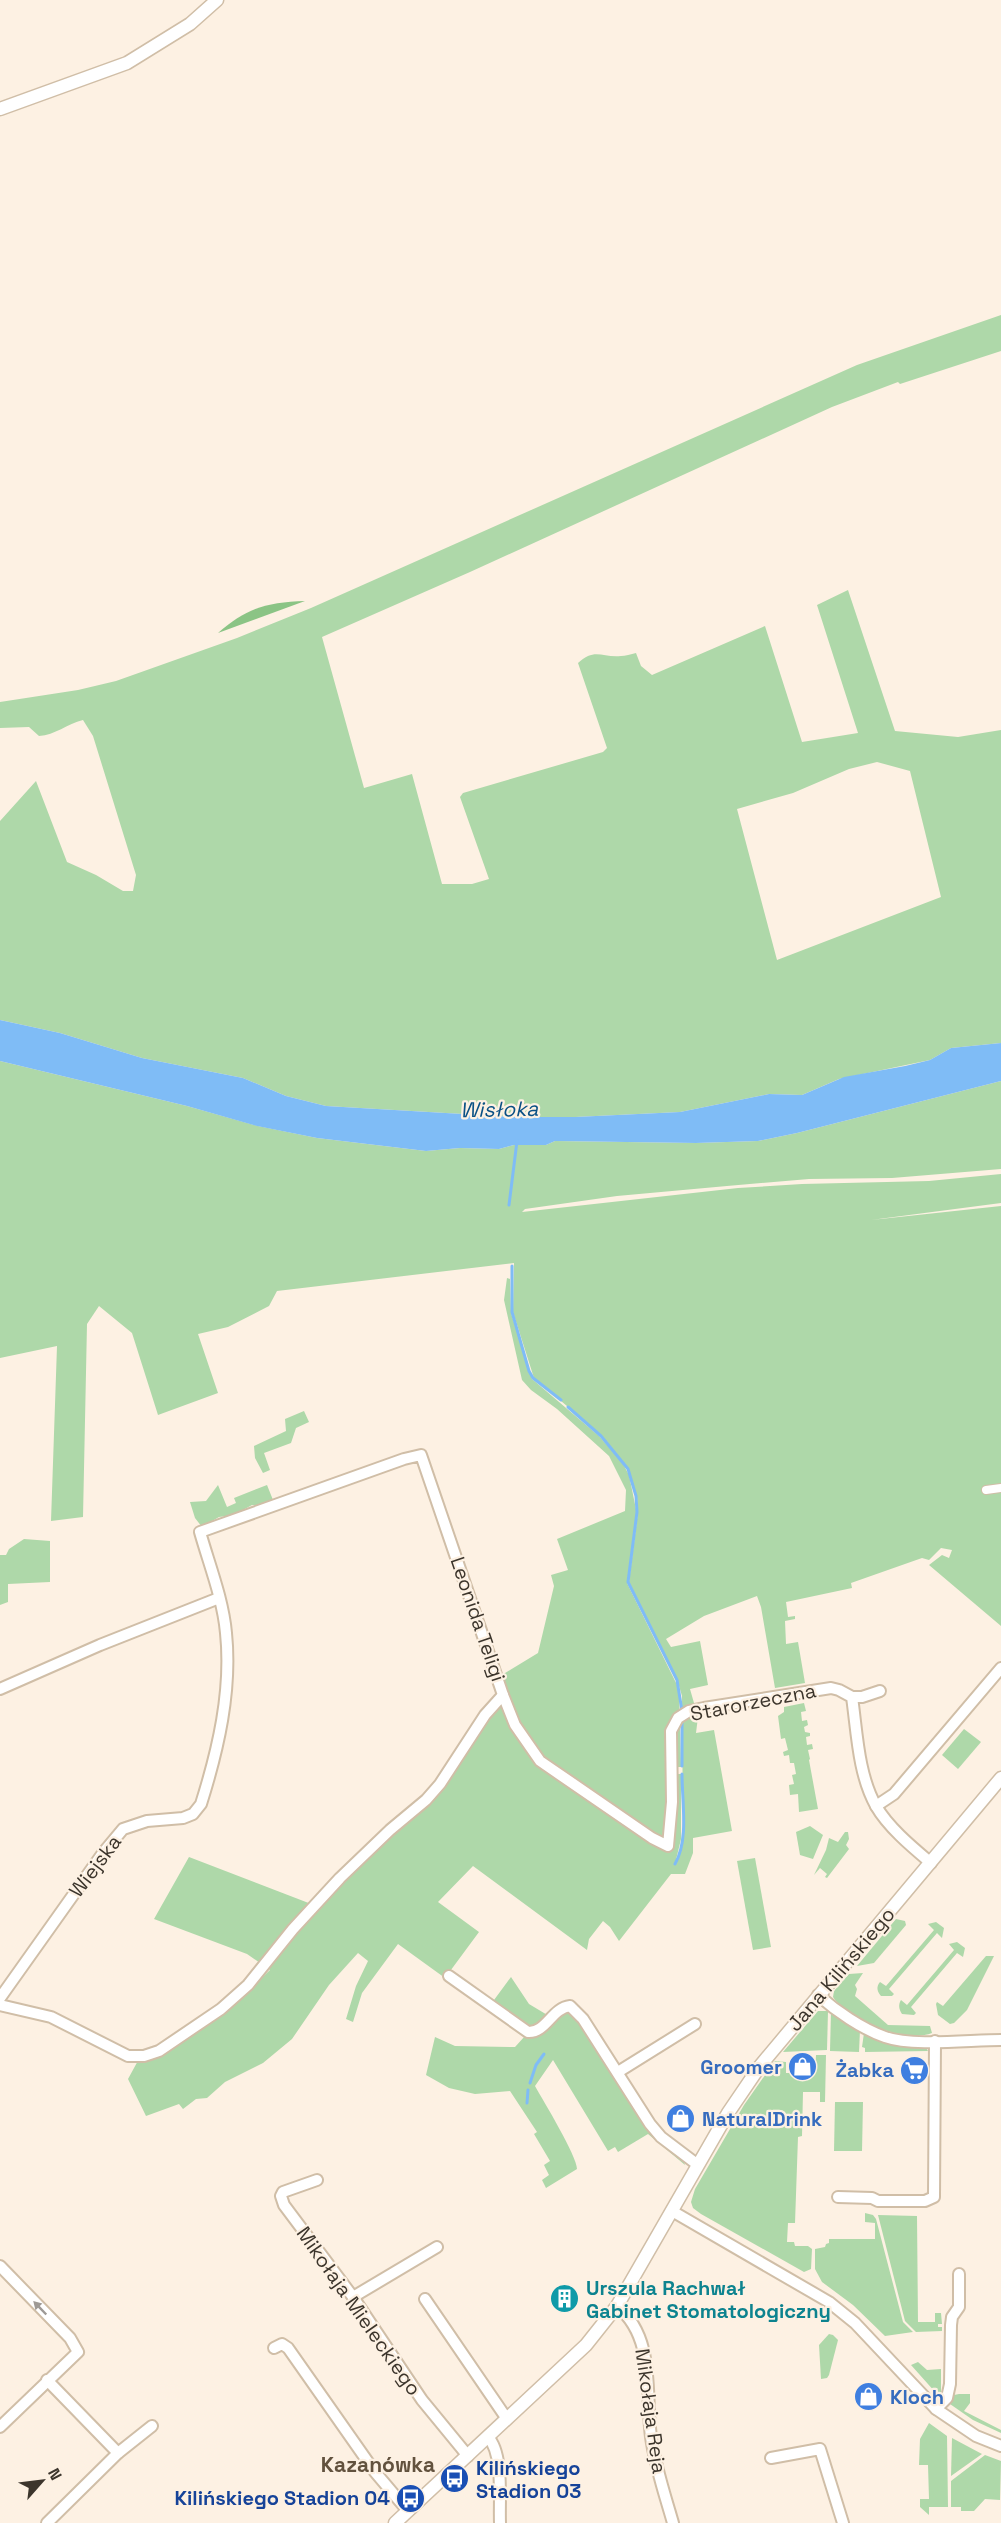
<svg xmlns="http://www.w3.org/2000/svg" width="1001" height="2523" font-family="'Space Grotesk',sans-serif">
  <rect width="100%" height="100%" fill="#fdf1e3"/>
  <!-- green -->
  <g fill="#aed8a9" fill-rule="evenodd">
    <path d="M1001 315V351L900 384 898 382 832 407 470 572 322 637 364 788 412 774 442 884H472L489 879 460 797 463 793 603 752 607 748 578 663C595 647 602 658 621 656 625 656 631 654 636 653L641 666 652 675 765 626 802 742 858 733 817 605 848 590 895 731 958 737 1001 730V1043L951 1048 930 1060 839 1079 802 1095 769 1094 680 1112 575 1117H513L326 1106 286 1096 243 1078 142 1058 60 1033 0 1020V821L36 781 67 862 96 875 123 891H133L136 875 93 736 83 720C67 724 55 735 39 736L29 727 0 728V702L78 690 116 681 237 638 311 608 857 365ZM877 762 910 771 941 897 777 960 737 809 793 793 849 769Z"/>
    <polygon points="0,1061 187,1106 258,1126 317,1138 426,1151 460,1148 499,1149 514,1145 546,1145 555,1141 696,1143 758,1141 797,1133 1001,1081 1001,1169 892,1178 809,1179 727,1186 617,1196 525,1209 522,1212 738,1188 802,1184 929,1181 1001,1174 1001,1203 871,1220 1001,1206 1001,1626 929,1565 942,1555 949,1558 952,1550 941,1548 929,1560 922,1558 851,1583 852,1588 786,1602 788,1617 795,1616 795,1619 785,1621 786,1644 798,1642 805,1683 775,1688 761,1607 757,1596 704,1616 666,1639 671,1647 700,1641 708,1685 690,1689 698,1717 696,1733 714,1730 732,1831 693,1838 693,1853 685,1874 671,1874 619,1941 610,1927 603,1921 589,1939 587,1950 473,1866 438,1902 479,1932 445,1978 398,1944 362,1993 353,2022 346,2019 356,1986 368,1961 358,1953 329,1985 292,2039 263,2063 225,2082 207,2098 196,2099 183,2109 179,2104 146,2116 128,2079 140,2057 250,1989 270,1970 247,1954 154,1919 189,1857 319,1907 357,1864 424,1806 497,1702 500,1676 538,1653 554,1586 551,1575 568,1570 557,1539 625,1511 626,1490 609,1456 557,1409 531,1390 522,1380 504,1300 507,1278 510,1279 511,1313 532,1379 599,1436 622,1462 629,1475 637,1514 627,1583 679,1689 681,1767 677,1767 678,1774 681,1774 681,1839 675,1864 681,1852 683,1839 682,1696 677,1679 629,1582 638,1512 637,1497 628,1468 601,1435 534,1378 513,1312 514,1263 277,1291 269,1306 228,1327 198,1334 218,1393 158,1415 132,1333 99,1306 87,1324 83,1517 51,1521 57,1346 0,1358"/>
    <polygon points="304,1411 309,1422 296,1428 291,1443 264,1453 270,1470 263,1473 255,1458 254,1446 286,1431 285,1419"/>
    <polygon points="218,1485 227,1507 236,1503 234,1498 267,1485 273,1500 262,1505 252,1505 234,1515 219,1517 202,1527 195,1518 190,1502 206,1501"/>
    <polygon points="24,1539 50,1541 50,1582 8,1584 8,1602 0,1605 0,1555 6,1555 9,1549"/>
    <polygon points="804,1703 806,1711 801,1712 802,1721 807,1720 808,1725 804,1727 805,1732 810,1733 810,1736 806,1737 807,1745 812,1744 813,1749 808,1750 810,1759 809,1760 818,1809 799,1812 798,1794 790,1795 789,1785 794,1784 792,1775 796,1774 794,1763 790,1763 789,1755 784,1756 783,1752 788,1750 785,1738 781,1739 778,1716 784,1712 784,1707"/>
    <polygon points="964,1729 981,1742 958,1769 942,1755"/>
    <polygon points="810,1826 823,1835 813,1859 800,1855 796,1832"/>
    <polygon points="845,1832 848,1832 849,1839 846,1845 849,1849 827,1878 825,1877 827,1874 820,1868 814,1875 826,1850 829,1838 838,1842"/>
    <polygon points="755,1858 771,1947 753,1950 737,1861"/>
    <polygon points="896,1919 905,1921 906,1925 874,1963 857,1966"/>
    <path d="M936 1922 944 1928 942 1938 937 1933 889 1989 894 1994 892 1996H881C877 1991 876 1987 880 1982L886 1986 934 1930 928 1924Z"/>
    <path d="M957 1942 965 1948 963 1957 957 1953 911 2007 916 2013 914 2015 902 2014C899 2009 898 2005 901 2000L907 2005 954 1950 949 1944Z"/>
    <polygon points="986,1956 994,1956 967,2010 954,2023 950,2024 938,2015 936,2004 937,2002 943,2006"/>
    <path d="M863 1973 855 1985 857 1989 855 1996 888 2025 930 2026 932 2033C905 2044 848 2020 833 1997L834 1991 849 1974Z"/>
    <polygon points="511,1977 529,2004 549,2016 534,2027 523,2026 494,2000"/>
    <polygon points="818,2011 828,2011 827,2050 783,2052"/>
    <path d="M566 2012 575 2015 660 2141 684 2162 685 2165 648 2134 618 2152 615 2147 608 2151 553 2060 535 2086C544 2102 577 2156 577 2169L546 2188 542 2180 549 2175 544 2165 550 2161 534 2134 537 2132 510 2091 475 2094 449 2088 426 2075 435 2037 455 2046 515 2047 525 2036Z"/>
    <polygon points="831,2012 860,2030 859,2052 830,2051"/>
    <polygon points="864,2033 887,2044 925,2046 928,2051 865,2052 865,2048 862,2047"/>
    <polygon points="816,2055 826,2055 825,2102 820,2102 820,2092 803,2092 802,2136 798,2137 795,2223 788,2223 787,2242 794,2242 795,2246 808,2246 812,2249 811,2269 804,2272 701,2214 693,2208 691,2202 695,2189 744,2105 775,2061 786,2062 786,2073 815,2073"/>
    <polygon points="835,2102 863,2102 862,2151 834,2151"/>
    <polygon points="865,2213 873,2215 876,2219 903,2322 913,2332 885,2336 853,2305 822,2282 815,2269 815,2249 825,2247 826,2244 829,2243 829,2239 875,2239 875,2223 865,2222"/>
    <polygon points="878,2215 917,2216 918,2322 935,2322 935,2313 941,2313 942,2324 938,2324 938,2327 942,2327 942,2331 916,2332 905,2321"/>
    <polygon points="829,2334 833,2335 838,2340 829,2375 827,2378 821,2379 819,2345"/>
    <polygon points="918,2362 927,2370 941,2369 941,2392 936,2393 911,2365"/>
    <polygon points="959,2394 970,2394 970,2403 964,2411 1001,2430 1001,2433 973,2420 950,2404 954,2395"/>
    <polygon points="929,2423 947,2436 948,2507 929,2507 929,2515 920,2507 920,2499 929,2499 928,2465 919,2465 920,2439"/>
    <polygon points="952,2438 982,2454 951,2476"/>
    <polygon points="985,2455 1001,2461 1000,2500 985,2499 974,2511 961,2511 961,2507 951,2507 951,2481"/>
  </g>
  <!-- forest -->
  <path fill="#8bc485" d="M305 601 218 633C246 608 268 602 305 601Z"/>
  <!-- water -->
  <polygon fill="#7fbcf6" points="0,1020 60,1033 142,1058 243,1078 286,1096 326,1106 513,1117 575,1117 680,1112 769,1094 802,1095 844,1077 905,1066 930,1060 951,1048 1001,1043 1001,1081 797,1133 758,1141 696,1143 555,1141 546,1145 514,1145 499,1149 460,1148 426,1151 317,1138 257,1126 187,1106 0,1061"/>
  <g fill="none" stroke-linecap="round" stroke-linejoin="round">
    <!-- stream -->
    <g stroke="#7fbcf6" stroke-width="3">
      <polyline points="509,1205 517,1141"/>
      <polyline points="512,1266 512,1312 529,1371 533,1378 561,1400"/>
      <polyline points="568,1407 601,1436 628,1469 636,1496 637,1512 628,1582 677,1680 682,1711"/>
      <polyline points="682,1766 682,1720"/>
      <path d="M675 1864C689 1840 682 1802 682 1774"/>
      <polyline points="530,2083 536,2065 544,2054"/>
      <polyline points="527,2103 528,2090"/>
    </g>
    <defs>
      <polyline id="pedestrian" points="986,1490 1001,1488"/>
      <g id="minor">
        <polyline points="0,1689 100,1645 219,1598"/>
        <path d="M503 1695 515 1725 540 1761 652 1838 668 1846 672 1802 671 1731 678 1718 689 1711 704 1708 831 1688 839 1690 852 1697C857 1732 858 1774 876 1806 888 1827 912 1847 931 1863"/>
        <polyline points="852,1697 862,1697 880,1691"/>
        <polyline points="876,1806 894,1794 1001,1668"/>
        <path d="M449 1976 528 2032C546 2033 552 2008 570 2006L583 2019 650 2124 661 2137 698 2165"/>
        <path d="M818 1995C836 2011 862 2029 885 2037 914 2047 969 2040 1001 2040"/>
        <path d="M0 1998 103 1853 123 1829 147 1821 183 1818 193 1814 201 1804C218 1750 232 1691 226 1633 223 1599 209 1564 200 1532L404 1459 421 1455 503 1695 485 1715 440 1784 426 1800 390 1830 340 1878 293 1929 248 1985 221 2009 159 2051 144 2056H128L51 2017 0 2005"/>
        <polyline points="618,2072 695,2024"/>
        <polyline points="317,2180 283,2192 281,2196 284,2205 353,2297 422,2400 468,2456"/>
        <polyline points="838,2197 872,2198 878,2201 925,2201 934,2197 935,2041"/>
        <polyline points="672,2211 829,2302 855,2323 936,2409 976,2436 1001,2446"/>
        <polyline points="0,2266 70,2338 78,2352 0,2427"/>
        <polyline points="353,2297 437,2247"/>
        <polyline points="425,2299 507,2419"/>
        <path d="M617 2306C656 2338 645 2393 651 2437 655 2466 665 2495 673 2523"/>
        <polyline points="274,2348 282,2344 288,2348 375,2472 408,2511"/>
        <polyline points="47,2380 118,2453"/>
        <polyline points="936,2409 947,2398 950,2384 951,2325 952,2317 959,2307 959,2274"/>
        <path d="M488 2437C504 2454 499 2500 500 2523"/>
        <polyline points="771,2458 820,2449 843,2523"/>
        <polyline points="47,2523 118,2453 152,2426"/>
      </g>
      <g id="tertiary">
        <polyline points="0,109 127,63 190,24 217,0"/>
        <polyline points="395,2523 586,2345 617,2306 728,2113 760,2066 1001,1778"/>
      </g>
    </defs>
    <!-- pedestrian casing -->
    <use href="#pedestrian" stroke="#d0bea7" stroke-width="10"/>
    <!-- minor casing -->
    <use href="#minor" stroke="#d0bea7" stroke-width="14"/>
    <!-- tertiary casing -->
    <use href="#tertiary" stroke="#d0bea7" stroke-width="15"/>
    <!-- pedestrian -->
    <use href="#pedestrian" stroke="#fff" stroke-width="8"/>
    <!-- minor -->
    <use href="#minor" stroke="#fff" stroke-width="10"/>
    <!-- tertiary -->
    <use href="#tertiary" stroke="#fff" stroke-width="12"/>
  </g>
  <!-- one-way arrows -->
  <defs><path id="oneway-solid" d="M-6-.8H1V-3.2L6.5 0L1 3.2V.8H-6Z" transform="scale(1.5)"/></defs>
  <use fill="#9e9a96" href="#oneway-solid" transform="translate(40 2308) rotate(-134)"/>
  <!-- icons -->
  <defs>
    <symbol id="shop-disc" viewBox="-11 -11 22 22"><circle r="9.5" fill="#3f7fe0" stroke="#fdf1e3"/><path d="M-5-2.5h2.3a2.7 3.5 0 0 1 5.4 0H5L5.5 6h-11ZM-1.5-2.5h3a1.5 2.3 0 0 0-3 0Z" fill="#fff"/></symbol>
    <symbol id="supermarket-disc" viewBox="-11 -11 22 22"><circle r="9.5" fill="#3f7fe0" stroke="#fdf1e3"/><path d="M-6-5.5h2.5l.6 2H6L4.5 2H-2.5L-4.4-4H-6ZM-1.5 3.2a1.3 1.3 0 1 0 .1 0ZM3 3.2a1.3 1.3 0 1 0 .1 0Z" fill="#fff"/></symbol>
    <symbol id="building-disc" viewBox="-11 -11 22 22"><circle r="9.5" fill="#0f9aa8" stroke="#fdf1e3"/><path d="M-4-6H4V6H1V3H-1V6H-4ZM-2.5-4.3h1.7v1.8h-1.7ZM.8-4.3h1.7v1.8H.8ZM-2.5-1h1.7V.8h-1.7ZM.8-1h1.7V.8H.8Z" fill="#fff"/></symbol>
    <symbol id="bus-disc" viewBox="-11 -11 22 22"><circle r="9.5" fill="#1a4fb4" stroke="#fdf1e3"/><path d="M-5-6H5V4H4V6H2V4H-2V6H-4V4H-5ZM-3.5-4V0h7V-4ZM-3.5 1.2v1.5H-2V1.2ZM2 1.2v1.5H3.5V1.2Z" fill="#fff"/></symbol>
  </defs>
  <g fill-rule="evenodd">
    <use href="#shop-disc" x="786" y="2050" width="33" height="33"/>
    <use href="#supermarket-disc" x="898" y="2054" width="33" height="33"/>
    <use href="#shop-disc" x="664" y="2102" width="33" height="33"/>
    <use href="#building-disc" x="548" y="2282" width="33" height="33"/>
    <use href="#shop-disc" x="852" y="2380" width="33" height="33"/>
    <use href="#bus-disc" x="438" y="2462" width="33" height="33"/>
    <use href="#bus-disc" x="394" y="2482" width="33" height="33"/>
  </g>
  <g text-anchor="middle" dominant-baseline="central" stroke-width="4.5" stroke-linejoin="round" paint-order="stroke">
    <!-- street labels -->
    <g font-size="20" fill="#3c352c" stroke="#fdf1e3">
      <text transform="translate(478 1619) rotate(71)">Leonida Teligi</text>
      <text transform="translate(753 1702) rotate(-11)">Starorzeczna</text>
      <text transform="translate(95 1866) rotate(-53)">Wiejska</text>
      <text transform="translate(841 1969) rotate(-50)">Jana Kilińskiego</text>
      <text transform="translate(359 2311) rotate(55)">Mikołaja Mieleckiego</text>
      <text transform="translate(651 2411) rotate(82)">Mikołaja Reja</text>
    </g>
    <!-- shop labels -->
    <g font-size="20" font-weight="bold" fill="#366cbe" stroke="#fdf1e3" text-anchor="end">
      <text x="782" y="2067">Groomer</text>
      <text x="894" y="2070">Żabka</text>
      <text x="702" y="2119" text-anchor="start">NaturalDrink</text>
      <text x="890" y="2397" text-anchor="start">Kloch</text>
    </g>
    <!-- culture labels -->
    <g font-size="20" font-weight="bold" fill="#0d838f" stroke="#fdf1e3" text-anchor="start">
      <text x="586" y="2288">Urszula Rachwał<tspan x="586" dy="23">Gabinet Stomatologiczny</tspan></text>
    </g>
    <!-- transit labels -->
    <g font-size="20" font-weight="bold" fill="#164399" stroke="#fdf1e3" text-anchor="start">
      <text x="476" y="2468">Kilińskiego<tspan x="476" dy="23">Stadion 03</tspan></text>
      <text x="390" y="2498" text-anchor="end">Kilińskiego Stadion 04</text>
    </g>
    <!-- water labels -->
    <g font-size="21" font-style="italic" fill="#0b5185" stroke="#fdf1e3">
      <text transform="translate(499 1109) rotate(-1)">Wisłoka</text>
    </g>
    <!-- neighbourhood labels -->
    <g font-size="21" font-weight="bold" fill="#62523e" stroke="#fdf1e3">
      <text x="378" y="2464">Kazanówka</text>
    </g>
  </g>
  <!-- north arrow -->
  <g transform="translate(42 2481) rotate(62)" stroke="#fdf1e3" stroke-width="4.5" paint-order="stroke">
  <path d="M0-4.5L10 22L0 15L-10 22Z" fill="#3c352c"/>
  <text y="-9" font-size="16" font-weight="bold" text-anchor="middle" fill="#3c352c">N</text>
  </g>
</svg>
